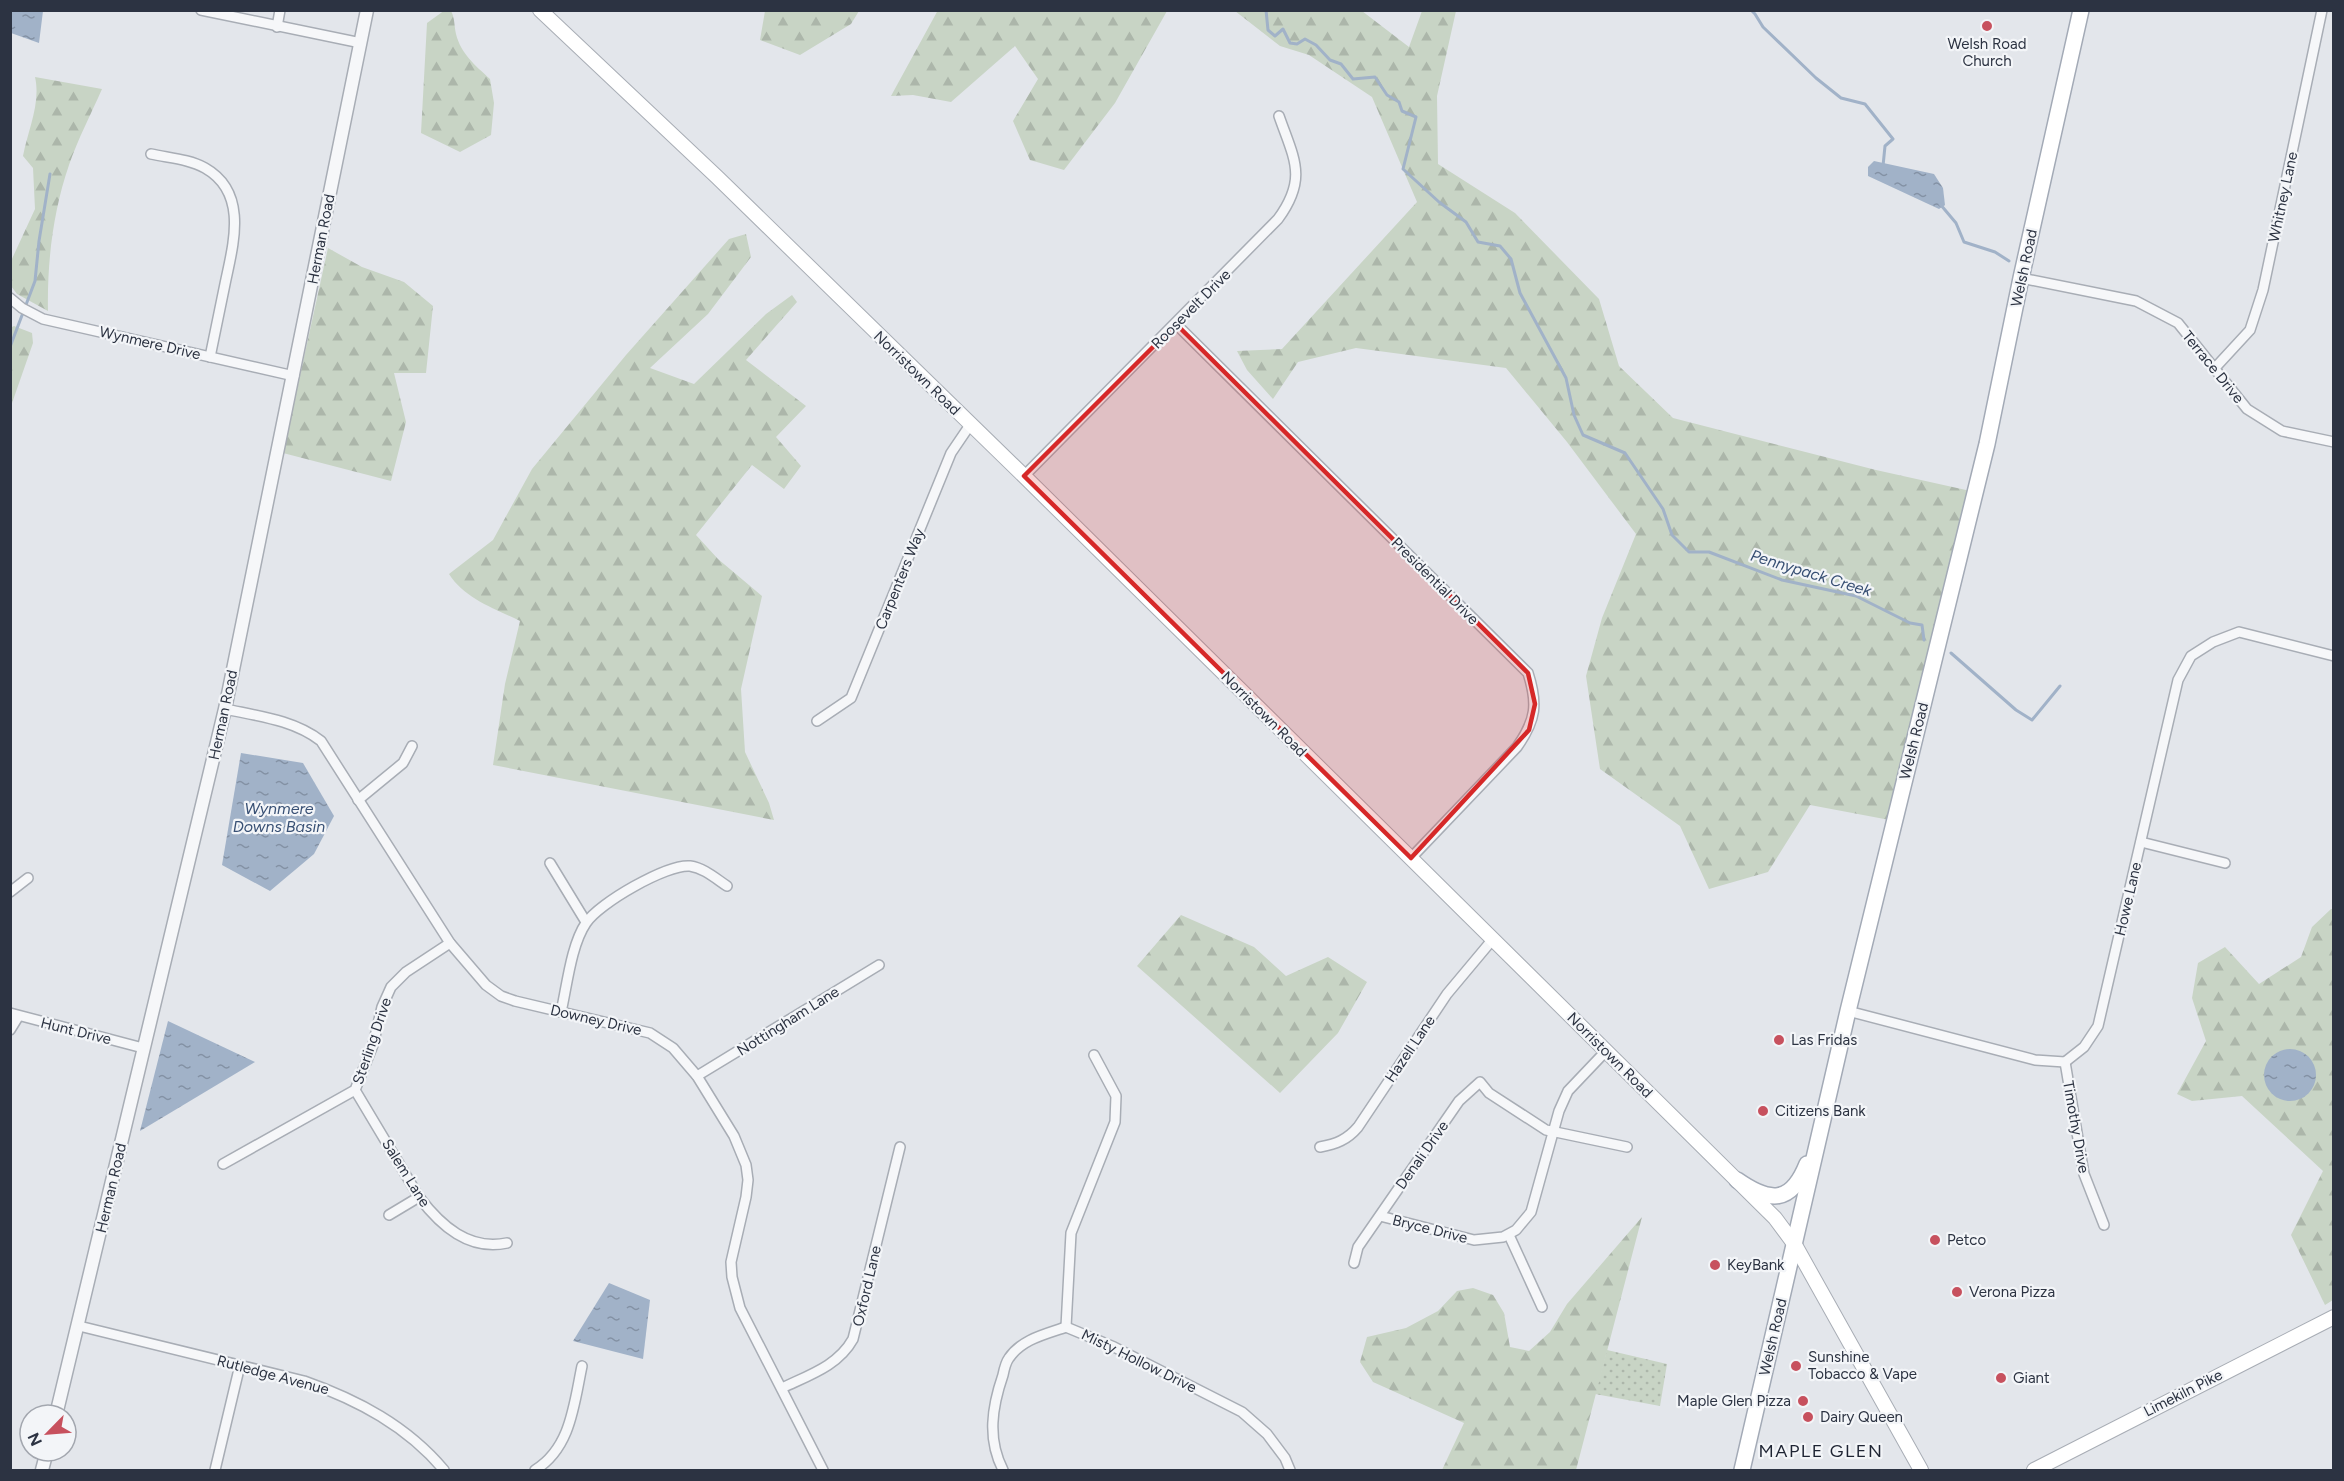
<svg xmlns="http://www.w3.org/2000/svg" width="2344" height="1481" font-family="Figtree,sans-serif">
  <defs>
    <pattern id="grass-dots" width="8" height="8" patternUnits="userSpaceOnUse" patternTransform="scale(1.5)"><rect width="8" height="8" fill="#c8d4c5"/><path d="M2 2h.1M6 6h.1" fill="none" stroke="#acb6aa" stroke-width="1.8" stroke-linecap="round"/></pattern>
    <pattern id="forest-firs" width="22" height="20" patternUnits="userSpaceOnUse" patternTransform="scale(1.5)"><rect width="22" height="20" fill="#c8d4c5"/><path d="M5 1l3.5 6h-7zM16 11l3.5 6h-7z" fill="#acb6aa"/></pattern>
    <pattern id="water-ripples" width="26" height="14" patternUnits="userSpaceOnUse" patternTransform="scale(1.5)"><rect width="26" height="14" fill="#a1b2c8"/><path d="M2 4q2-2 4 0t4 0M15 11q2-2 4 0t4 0" fill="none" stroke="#8391a4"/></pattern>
  </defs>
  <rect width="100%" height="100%" fill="#e3e6eb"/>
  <!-- grass -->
  <polygon fill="url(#grass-dots)" points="1607,1350 1667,1364 1660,1406 1595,1394"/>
  <!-- forest -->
  <g fill="url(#forest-firs)">
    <path d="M445 10 451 11C455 18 454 26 456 34 461 54 475 65 490 79L494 103 491 135 460 152 421 133 427 23Z"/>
    <polygon points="938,10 1167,10 1167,11 1115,103 1064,170 1030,160 1013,121 1038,79 1015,46 951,102 913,95 891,96"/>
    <polygon points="765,11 765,10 859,11 851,24 800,55 760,40"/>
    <polygon points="1235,11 1362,11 1409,47 1422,11 1456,11 1437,96 1438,164 1515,213 1599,299 1619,366 1673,418 1876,470 1975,492 1895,821 1810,805 1768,872 1709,889 1680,826 1600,769 1586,676 1602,618 1636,534 1567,442 1506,368 1356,348 1298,362 1273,399 1247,370 1237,351 1282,349 1417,202 1372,97 1309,55 1280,46"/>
    <path d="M35 77 102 89C91 114 78 139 69 165 53 211 47 263 48 311L17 294 11 286V261L35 209 33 168 23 156C28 130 41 103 35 77Z"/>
    <path d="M746 234 751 257 708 314 650 368 694 384 766 314 792 295 797 302 746 360 806 406 776 437 801 466 784 489 752 465 696 535 718 559 762 596 741 689 745 752 769 803 774 820 493 765 505 684 520 621C494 608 465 599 449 574L493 540 532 469 626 355 729 239Z"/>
    <polygon points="328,248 362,267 404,282 433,306 426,373 394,373 406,422 391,481 283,453"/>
    <polygon points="14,326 32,333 33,343 11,406 10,328"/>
    <polygon points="2331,909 2333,909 2333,1300 2325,1305 2291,1235 2323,1171 2242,1096 2192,1101 2177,1094 2206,1041 2192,998 2198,963 2225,947 2259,984 2301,957 2312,927"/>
    <polygon points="1181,915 1254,947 1286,976 1328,957 1367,982 1338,1033 1280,1093 1137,966"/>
    <polygon points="1642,1217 1576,1470 1442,1470 1464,1423 1373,1382 1360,1362 1367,1337 1406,1328 1438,1311 1457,1291 1473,1288 1493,1295 1504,1313 1510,1347 1529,1351 1550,1332 1567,1304"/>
  </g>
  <!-- water -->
  <g fill="url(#water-ripples)">
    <polygon points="11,10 43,11 39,43 11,33"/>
    <polygon points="1874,161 1934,174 1943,188 1945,205 1939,209 1868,176 1868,167"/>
    <polygon points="241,753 303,763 334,816 314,854 270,891 222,865"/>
    <polygon points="168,1021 255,1062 140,1131"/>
    <circle cx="2290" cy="1075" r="26"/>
    <polygon points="609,1283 650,1300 643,1359 573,1341"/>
  </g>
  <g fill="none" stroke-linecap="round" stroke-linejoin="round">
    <!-- stream -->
    <g stroke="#a1b2c8" stroke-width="3">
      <polyline points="1266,10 1268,30 1275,36 1283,29 1290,43 1297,44 1305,39 1316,45 1330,60 1341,64 1353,79 1375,77 1387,95 1399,102 1402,111 1416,117 1403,169 1439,202 1466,222 1478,242 1500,246 1511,259 1520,293 1566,378 1574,415 1583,435 1625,453 1663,509 1672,535 1689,552 1709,552 1782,580 1856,596 1910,623 1922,625 1924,640"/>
      <polyline points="1751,10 1755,14 1763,27 1816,78 1841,98 1865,104 1893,139 1885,146 1883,166"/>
      <polyline points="1940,204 1956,223 1964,242 1995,252 2009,261"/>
      <polyline points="10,347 35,281 39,241 50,174"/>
      <polyline points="1951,653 2016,710 2032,720 2060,686"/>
    </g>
    <defs>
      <g id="minor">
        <polyline points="201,10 361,43"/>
        <polyline points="277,27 280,10"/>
        <path d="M151 154C169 158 189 159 205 168 249 193 233 245 225 284 220 308 215 332 210 357"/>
        <polyline points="2021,278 2136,301 2178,323 2247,409 2282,431 2334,442"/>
        <polyline points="10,298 22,308 43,319 294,376"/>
        <path d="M1176 324 1528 673C1538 704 1536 720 1517 747L1411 858"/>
        <polyline points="2214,369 2250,330 2263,290 2322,10"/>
        <path d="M1024 476 1278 219C1308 178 1294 159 1279 116"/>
        <path d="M225 709C258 716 294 720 321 741L450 943 486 985 501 996 515 1001 650 1033 673 1048 697 1076 734 1136 746 1165 748 1180 746 1197 731 1262 732 1277 740 1308 823 1470"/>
        <polyline points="817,721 851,698 951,453 970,425"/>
        <polyline points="358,800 403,763 412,746"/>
        <polyline points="2141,842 2225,863"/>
        <polyline points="550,863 586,922"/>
        <polyline points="10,892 28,878"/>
        <polyline points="1848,1011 2035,1060 2065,1062 2084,1047 2098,1026 2178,680 2191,656 2213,642 2239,632 2334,656"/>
        <path d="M561 1012C567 986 571 945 586 923 599 903 667 864 690 866 704 868 715 878 727 886"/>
        <polyline points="10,1013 143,1048"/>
        <polyline points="10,1030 18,1017"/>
        <polyline points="2065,1062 2084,1174 2104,1225"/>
        <polyline points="697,1076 879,965"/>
        <path d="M355 1090 419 1197C441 1226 469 1251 507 1243"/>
        <path d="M1320 1147C1336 1144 1347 1140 1358 1127L1447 994 1493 939"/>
        <polyline points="223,1164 355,1090 373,1045 382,1007 391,987 406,972 450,943"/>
        <polyline points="389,1215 419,1197"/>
        <polyline points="1380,1216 1474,1240 1503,1237 1516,1230 1531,1212 1559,1111 1568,1091 1606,1051"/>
        <polyline points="1509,1235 1542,1307"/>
        <polyline points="1354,1263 1358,1247 1459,1101 1480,1082 1489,1093 1546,1130 1627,1147"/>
        <path d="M79 1326 304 1381C358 1400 407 1426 444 1470"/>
        <polyline points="1066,1327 1071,1233 1115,1122 1116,1096 1094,1055"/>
        <path d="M782 1388C809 1375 838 1366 853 1339L900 1147"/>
        <polyline points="215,1470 240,1365"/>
        <path d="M535 1470C571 1448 574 1404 582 1366"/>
        <path d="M1003 1470C987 1439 992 1407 1003 1375 1004 1370 1006 1362 1009 1358 1022 1339 1046 1334 1066 1327L1114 1347 1242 1412 1267 1434 1285 1458 1290 1470"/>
      </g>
      <g id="tertiary">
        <polyline points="56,1415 225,709 367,10"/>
        <polyline points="42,1470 47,1451"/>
      </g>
      <g id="secondary">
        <polyline points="540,10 717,177 1024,476 1775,1218 1795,1245 1921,1470"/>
        <polyline points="2034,1470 2334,1317"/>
      </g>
      <g id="primary">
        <path d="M1737 1180C1770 1203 1791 1204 1807 1164"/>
        <polyline points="1742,1470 1848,1011 1987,444 2021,278 2081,10"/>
      </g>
    </defs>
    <!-- minor casing -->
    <use href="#minor" stroke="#a8adb5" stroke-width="12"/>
    <!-- tertiary casing -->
    <use href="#tertiary" stroke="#a8adb5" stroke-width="15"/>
    <!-- secondary casing -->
    <use href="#secondary" stroke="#a8adb5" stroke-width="16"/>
    <!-- primary casing -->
    <use href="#primary" stroke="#a3aab6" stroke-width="18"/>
    <!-- minor -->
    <use href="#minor" stroke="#f6f7f9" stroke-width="9"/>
    <!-- tertiary -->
    <use href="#tertiary" stroke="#f6f7f9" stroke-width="12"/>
    <!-- secondary -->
    <use href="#secondary" stroke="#fff" stroke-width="14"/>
    <!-- primary -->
    <use href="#primary" stroke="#fff" stroke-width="15"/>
  </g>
  <!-- marked area -->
  <path fill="#d62828" fill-opacity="0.2" stroke="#d62828" stroke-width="4.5" stroke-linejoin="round" d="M1176 324 1528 673 1535 704 1529 730 1411 858 1024 476Z"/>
  <!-- markers -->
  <g fill="#c7515e" stroke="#f3f5f8" stroke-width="2">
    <circle cx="1987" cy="26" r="6"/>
    <circle cx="1779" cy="1040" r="6"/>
    <circle cx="1763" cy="1111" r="6"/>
    <circle cx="1935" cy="1240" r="6"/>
    <circle cx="1715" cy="1265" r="6"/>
    <circle cx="1957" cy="1292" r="6"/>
    <circle cx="1796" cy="1366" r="6"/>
    <circle cx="2001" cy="1378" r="6"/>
    <circle cx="1803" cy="1401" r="6"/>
    <circle cx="1808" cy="1417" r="6"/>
  </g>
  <g text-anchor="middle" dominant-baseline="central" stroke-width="4.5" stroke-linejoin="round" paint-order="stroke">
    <!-- poi labels -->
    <g font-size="15" fill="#2c3342" stroke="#f3f5f8" text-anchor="start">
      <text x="1987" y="44" text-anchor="middle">Welsh Road<tspan x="1987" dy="17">Church</tspan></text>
      <text x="1791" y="1040">Las Fridas</text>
      <text x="1775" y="1111">Citizens Bank</text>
      <text x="1947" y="1240">Petco</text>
      <text x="1727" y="1265">KeyBank</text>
      <text x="1969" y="1292">Verona Pizza</text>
      <text x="1808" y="1357">Sunshine<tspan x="1808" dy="17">Tobacco &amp; Vape</tspan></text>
      <text x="2013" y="1378">Giant</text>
      <text x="1791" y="1401" text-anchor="end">Maple Glen Pizza</text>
      <text x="1820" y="1417">Dairy Queen</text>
    </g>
    <!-- street labels -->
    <g font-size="15" fill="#2c3342" stroke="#f3f5f8">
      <text transform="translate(2283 197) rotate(-78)">Whitney Lane</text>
      <text transform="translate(321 239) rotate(-79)">Herman Road</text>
      <text transform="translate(2024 268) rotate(-78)">Welsh Road</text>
      <text transform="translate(1191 309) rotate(-45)">Roosevelt Drive</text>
      <text transform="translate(150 343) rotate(13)">Wynmere Drive</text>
      <text transform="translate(2213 367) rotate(51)">Terrace Drive</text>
      <text transform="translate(917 373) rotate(44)">Norristown Road</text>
      <text transform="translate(900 579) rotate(-68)">Carpenters Way</text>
      <text transform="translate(1435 581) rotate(45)">Presidential Drive</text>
      <text transform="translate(1264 714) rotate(45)">Norristown Road</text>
      <text transform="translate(223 715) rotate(-78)">Herman Road</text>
      <text transform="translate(1914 741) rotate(-76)">Welsh Road</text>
      <text transform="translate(2128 899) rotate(-77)">Howe Lane</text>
      <text transform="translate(596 1020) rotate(13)">Downey Drive</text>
      <text transform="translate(788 1021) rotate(-32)">Nottingham Lane</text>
      <text transform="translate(76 1031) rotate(14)">Hunt Drive</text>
      <text transform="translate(372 1041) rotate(-71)">Sterling Drive</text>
      <text transform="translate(1410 1049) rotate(-56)">Hazell Lane</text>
      <text transform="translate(1610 1055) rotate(45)">Norristown Road</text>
      <text transform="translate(2076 1127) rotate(80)">Timothy Drive</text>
      <text transform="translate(1422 1155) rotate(-55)">Denali Drive</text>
      <text transform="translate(406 1173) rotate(58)">Salem Lane</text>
      <text transform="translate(111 1188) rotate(-77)">Herman Road</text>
      <text transform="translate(1430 1229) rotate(14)">Bryce Drive</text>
      <text transform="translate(867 1286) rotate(-77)">Oxford Lane</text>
      <text transform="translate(1773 1337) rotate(-77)">Welsh Road</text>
      <text transform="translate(1139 1361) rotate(26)">Misty Hollow Drive</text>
      <text transform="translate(273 1375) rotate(15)">Rutledge Avenue</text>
      <text transform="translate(2183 1393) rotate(-27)">Limekiln Pike</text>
    </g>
    <!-- water labels -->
    <g font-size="16" font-style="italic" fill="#385074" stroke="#f3f5f8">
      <text transform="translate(1811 573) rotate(17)">Pennypack Creek</text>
      <text x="279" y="808">Wynmere<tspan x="279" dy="18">Downs Basin</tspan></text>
    </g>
    <!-- quarter labels -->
    <g font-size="18" letter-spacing="1.5" fill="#1e2433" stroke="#f3f5f8">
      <text x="1821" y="1451">MAPLE GLEN</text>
    </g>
  </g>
  <!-- border -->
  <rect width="2344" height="1481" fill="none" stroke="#2c3342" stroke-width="24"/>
  <!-- north arrow -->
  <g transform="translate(48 1433) rotate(245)"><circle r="28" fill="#f3f5f8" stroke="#a3a7af" stroke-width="1.5"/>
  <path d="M0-4.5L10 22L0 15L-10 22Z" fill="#c7515e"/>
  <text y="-9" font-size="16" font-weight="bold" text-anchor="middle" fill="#2c3342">N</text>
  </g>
</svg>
